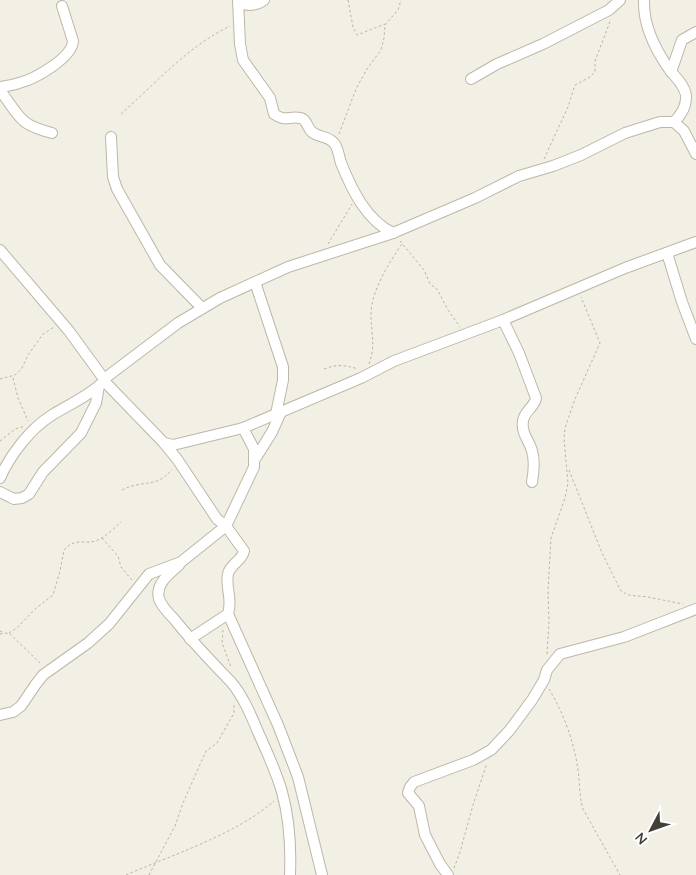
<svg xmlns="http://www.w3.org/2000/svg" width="696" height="875" font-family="Quicksand,sans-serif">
  <rect width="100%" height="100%" fill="#f2efe5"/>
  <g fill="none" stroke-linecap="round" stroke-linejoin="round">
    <defs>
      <g id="minor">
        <path d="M238 0 240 44 243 60 270 98 274 114C285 122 289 116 300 118 307 119 307 128 312 132 318 137 327 136 333 142 338 146 339 157 341 163 352 190 366 220 393 233"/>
        <path d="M644 0C643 24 655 49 669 69 675 77 684 84 686 95 687 106 681 115 674 122"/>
        <path d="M239 3C248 6 256 6 264 0"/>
        <polyline points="671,72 682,40 696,32"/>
        <polyline points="471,79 497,64 543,44 609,10 620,0"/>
        <path d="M0 87C7 86 13 85 19 83 35 79 72 58 73 41L62 6"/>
        <path d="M0 90C20 117 18 124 52 133"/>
        <polyline points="111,137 113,177 117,189 160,265 202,308"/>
        <polyline points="0,250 69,331 104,379 104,381 164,443 173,445 243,428 361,378 394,361 503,320 625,268 696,242"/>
        <polyline points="667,253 682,302 696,339"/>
        <polyline points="255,282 283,367 283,380 276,414"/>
        <path d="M503 320 519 353 536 398C535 407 524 411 523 421 521 433 529 440 532 451 535 461 534 471 532 482"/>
        <polyline points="104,379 178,323 220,298 288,267 393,233 475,198 519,176 553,166 581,155 625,133 660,122 674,122 684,131 696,154"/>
        <path d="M164 443 177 459 217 519 226 526 244 551C242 561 230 564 228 574 225 588 233 598 228 614L278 725 298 777 322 875"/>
        <polyline points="255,459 272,432 281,412"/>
        <path d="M0 478C10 455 30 429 52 415 68 405 87 397 101 384"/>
        <polyline points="0,492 14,499 22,498 29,494 43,472 81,433 96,403 99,386"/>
        <path d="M179 565C169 574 155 584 159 599 162 607 169 614 175 620 192 642 212 662 231 682 243 696 251 715 258 732 267 752 276 771 282 792 289 817 291 850 290 875"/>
        <polyline points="190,639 228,614"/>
        <polyline points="0,715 13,712 21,706 36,684 43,675 88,643 109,624 149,574 181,562 226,526 254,467 254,449 243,428"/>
        <polyline points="448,875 440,864 425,835 419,806 408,793 410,787 414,782 473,760 491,750 509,731 532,700 544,680 547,670 560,654 624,637 696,609"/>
      </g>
    </defs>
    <!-- minor casing -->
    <use href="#minor" stroke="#bdb7a8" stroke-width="12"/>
    <!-- path -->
    <g stroke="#beb39a" stroke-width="1" stroke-dasharray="2.5 2.5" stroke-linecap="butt">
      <polyline points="348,0 353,27 357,35 385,24"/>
      <path d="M121 114C156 83 187 47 230 26"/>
      <polyline points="339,134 356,89 367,69 381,50 384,38 385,25 398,10 401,0"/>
      <polyline points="544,159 568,107 575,85 590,77 595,72 595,61 611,19"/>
      <polyline points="400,241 424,270 430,284 437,289 448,310 460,327"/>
      <polyline points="328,244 352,204"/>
      <path d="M369 364C376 345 371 333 371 314 371 292 389 262 402 244"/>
      <path d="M324 369C337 364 345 365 358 369"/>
      <polyline points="13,378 18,398 28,421"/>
      <polyline points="0,379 15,375 21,370 28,355 43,334 54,327"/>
      <polyline points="0,441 15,429 25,426"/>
      <polyline points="569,470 602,553 621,591 628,595 648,597 683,604"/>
      <path d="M122 490C143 479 157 489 172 469"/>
      <polyline points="102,538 118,556 121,567 132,580"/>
      <polyline points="223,630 222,643 231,667"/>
      <polyline points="0,631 4,633"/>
      <path d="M9 633 18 627 35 609 53 595 60 571 64 550C76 536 85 546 98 540 107 536 114 528 121 522"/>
      <polyline points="0,634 9,633 41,664"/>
      <polyline points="547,654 549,623 548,591 551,538 565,498 568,483 564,439 565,428 575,399 600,343 581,297"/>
      <path d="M549 689C564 714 574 742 578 770 580 783 579 796 583 809L620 875"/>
      <polyline points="454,868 460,852 473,805 487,763"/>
      <path d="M126 875C172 855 237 834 274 801"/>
      <polyline points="149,875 175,826 183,803 206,751 217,743 234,713 234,703"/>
    </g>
    <!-- minor -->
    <use href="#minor" stroke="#fff" stroke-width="10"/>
  </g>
  <!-- north arrow -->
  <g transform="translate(651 830) rotate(229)" stroke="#ffffff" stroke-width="4" paint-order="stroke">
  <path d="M0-4L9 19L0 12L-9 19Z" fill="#443f35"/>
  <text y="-8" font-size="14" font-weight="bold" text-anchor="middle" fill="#443f35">N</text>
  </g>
</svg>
